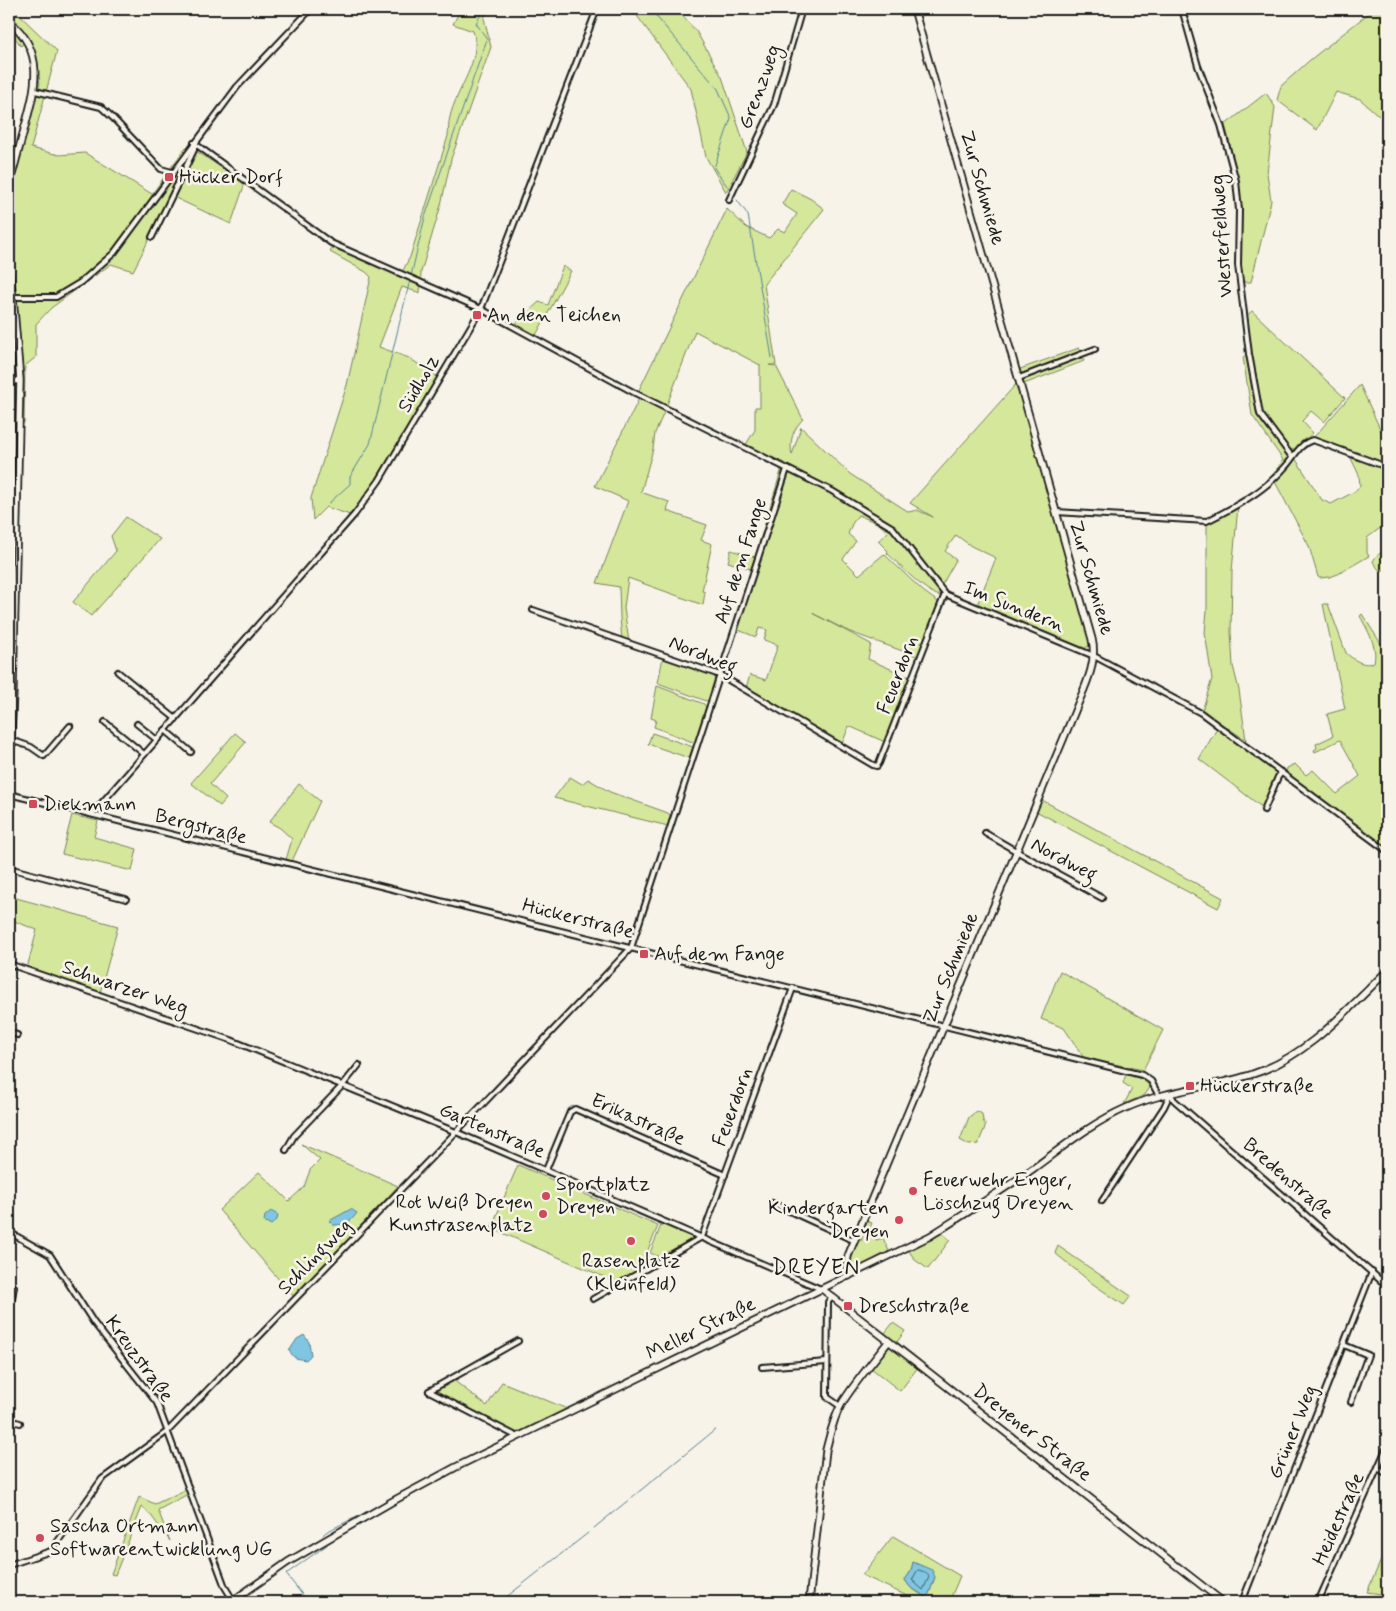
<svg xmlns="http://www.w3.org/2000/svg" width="1396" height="1611" font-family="Mynerve,sans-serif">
  <rect width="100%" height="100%" fill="#f7f3e8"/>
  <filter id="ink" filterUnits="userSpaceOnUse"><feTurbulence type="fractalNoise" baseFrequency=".02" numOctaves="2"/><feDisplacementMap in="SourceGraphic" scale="10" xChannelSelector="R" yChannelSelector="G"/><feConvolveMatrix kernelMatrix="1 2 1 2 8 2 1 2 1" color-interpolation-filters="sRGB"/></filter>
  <g filter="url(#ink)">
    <!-- green -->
    <g fill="#d5e79b" stroke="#78825c" fill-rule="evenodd">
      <polygon points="9,9 13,9 57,51 31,148 59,155 85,153 152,194 185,148 196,151 245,183 231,224 171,196 133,271 111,264 51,308 36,324 36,357 25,366 24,423 12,415 9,392 9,213 10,193 40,83 29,38 21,46 9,29"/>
      <path d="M461 9H489L484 18 491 47 451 159 441 205 421 272 420 293 402 287 379 347 409 358 438 377 369 491 350 515 326 507 313 520 311 498 347 385 371 277 366 272 330 252 334 244 376 265 402 272 410 257 448 136C449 130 448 123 450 117 456 89 483 60 473 31L453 24Z"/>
      <polygon points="632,9 676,9 696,31 722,77 747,152 726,192 706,157 691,89"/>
      <polygon points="1374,9 1387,9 1387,123 1360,99 1336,92 1317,130 1277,100 1281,86 1310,60"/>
      <path d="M1266 93 1275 107 1267 173 1271 201 1251 282H1242C1239 257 1243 233 1241 208 1239 180 1232 152 1225 125Z"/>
      <path d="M791 189 811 199 824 209 764 284 776 365H769L776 366 803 419C793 429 789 441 792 455L801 427 850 474 909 512 917 510 933 517 910 503 1017 383 1091 644 1084 649 977 605 996 558 971 546 956 535 945 551 956 560 939 590 943 596C930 598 897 562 887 553L888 551 878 541 888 532 879 524 858 515 852 524 848 534 856 541 843 559 859 575 884 554 923 591 938 602 939 605 919 657 850 632 812 613 871 644 868 659 911 678 885 742 849 726 842 744 746 688 750 675 766 680 778 645 764 640 767 630 759 628 756 637 736 629 762 559 755 557 751 569 728 562 731 550 755 557 781 471 778 462 745 446 755 430V407H760V365L695 331 665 410 655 433 653 449 641 492 669 502 667 511 707 525 701 540 712 544 702 591 705 592 703 605 628 578 624 608 629 642 622 640 620 618 619 587 597 583 628 501 595 486 640 397 651 403 654 400 638 392 727 209 746 227 769 238 778 229 785 232 797 214 782 204ZM796 470 835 491 798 476Z"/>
      <polygon points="563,266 571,271 536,335 515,324 539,302 548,305"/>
      <polygon points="1252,311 1345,398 1324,422 1311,411 1302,421 1313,433 1295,449 1290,450 1262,413 1245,317"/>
      <polygon points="1079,348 1084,361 1024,384 1020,369"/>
      <polygon points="1247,355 1258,416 1288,456 1288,461 1284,467 1295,458 1322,500 1331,504 1356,491 1360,486 1359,475 1349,454 1387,469 1387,523 1367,538 1367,553 1369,556 1338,574 1330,577 1320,578 1318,577 1309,546 1272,476 1283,460 1252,415 1243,357"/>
      <polygon points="1360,385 1387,444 1387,465 1314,437"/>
      <polygon points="1238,506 1232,571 1231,632 1233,666 1239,690 1246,740 1202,711 1212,679 1205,633 1207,610 1207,524"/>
      <polygon points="126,517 160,539 91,616 73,602 116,551 111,536"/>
      <path d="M1387 550V569L1380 571 1373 562C1375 555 1381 553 1387 550Z"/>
      <path d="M1323 604H1328L1346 653C1354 660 1364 667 1374 662 1378 647 1367 629 1360 616L1362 614 1387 653V847L1286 773 1287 768 1295 764 1306 775 1313 770 1337 794 1360 776 1340 740 1315 752 1314 750 1317 748 1316 744 1333 736 1327 714 1345 709Z"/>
      <polygon points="663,657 714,675 715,678 709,699 706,701 658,683"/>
      <polygon points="657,686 704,704 706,707 695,743 654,727 656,720 651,718"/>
      <polygon points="1218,727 1278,772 1263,808 1199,759"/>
      <polygon points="235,733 246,742 210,784 226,799 220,806 191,783"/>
      <polygon points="652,733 693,747 689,758 648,744"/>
      <polygon points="570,777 582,784 588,779 610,792 668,813 670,815 668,826 554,798"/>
      <polygon points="299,784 320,801 292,861 286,860 292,839 280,828 269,822"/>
      <polygon points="1042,800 1223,898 1218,908 1036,811"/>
      <polygon points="72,815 98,821 94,837 137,849 132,871 62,854"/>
      <polygon points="9,896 118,926 100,993 27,968 37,930 9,919"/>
      <polygon points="1060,971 1163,1030 1143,1070 1084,1058 1064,1028 1041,1019"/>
      <polygon points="1126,1074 1144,1080 1150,1087 1145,1095 1124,1104 1132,1089 1123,1083"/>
      <polygon points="977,1111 982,1114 983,1121 986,1125 978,1144 969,1145 960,1140 969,1117"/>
      <polygon points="301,1144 398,1186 294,1297 219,1210 259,1172 289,1201 304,1187 310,1170 320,1160"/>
      <polygon points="518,1165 658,1226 639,1271 618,1283 491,1228"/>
      <polygon points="867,1221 872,1223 870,1228 876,1240 883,1238 889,1251 858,1268 852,1267 850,1262 859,1240 861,1241"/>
      <polygon points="662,1223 695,1237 660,1257 650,1253"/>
      <polygon points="942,1233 950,1240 928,1269 915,1260 909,1251"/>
      <polygon points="1058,1246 1131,1296 1124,1305 1093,1284 1055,1253"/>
      <polygon points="893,1323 905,1331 897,1342 922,1362 900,1391 871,1368 894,1341 884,1334"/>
      <polygon points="452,1379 487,1406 502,1382 570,1410 516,1434 433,1391"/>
      <polygon points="187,1489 188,1494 158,1510 170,1541 150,1514 142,1507 115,1575 111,1574 139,1497 155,1504"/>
      <path d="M893 1536 960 1576 949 1602H920L862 1575ZM913 1562 935 1577 929 1594H920L910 1587 905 1580 911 1571Z"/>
      <polygon points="1385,1551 1387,1551 1387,1595 1367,1592"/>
    </g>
    <!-- water -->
    <g fill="#80c5e1" stroke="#588192">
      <path d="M351 1209 357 1213C350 1223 345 1225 333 1225L329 1221Z"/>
      <polygon points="271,1211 278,1215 277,1220 271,1225 264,1221 265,1216"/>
      <polygon points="304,1335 309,1342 311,1355 306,1360 295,1358 289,1351 297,1339"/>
      <polygon points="913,1562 932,1570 935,1577 929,1594 926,1597 910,1587 905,1580 911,1571"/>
    </g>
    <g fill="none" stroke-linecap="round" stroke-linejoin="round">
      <!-- shore -->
      <polygon stroke="#44606b" stroke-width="1" points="919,1570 927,1573 929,1577 923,1590 912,1580 917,1571"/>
      <!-- stream -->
      <g stroke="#588192" stroke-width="1">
        <polyline points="650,9 718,89 731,118 714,168 727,186"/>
        <polyline points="737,200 748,215 772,358"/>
        <polyline points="411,276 425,217 487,39 476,23 484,9"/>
        <polyline points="329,503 350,484 350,477 370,444 410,280"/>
        <polyline points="594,1528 715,1430"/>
        <polyline points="323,1535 326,1532 354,1518"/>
        <polyline points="308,1602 286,1574 327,1545"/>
        <polyline points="500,1602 588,1533"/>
      </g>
      <defs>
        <g id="street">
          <polyline points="1182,9 1198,66 1221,125 1236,181 1239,210 1238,265 1249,354 1260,414 1292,457"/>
          <polyline points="35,91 101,107 113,118 161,169 172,172"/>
          <polyline points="194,143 331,243 481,309 635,393 832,491 893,528 945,594 1094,656 1201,713 1387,851"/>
          <polyline points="729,200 774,105 802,9"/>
          <polyline points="152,237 194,150 194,143"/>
          <polyline points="9,297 56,297 81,282 114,253 237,87 311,9"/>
          <polyline points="1019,378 1095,349"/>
          <polyline points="9,386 11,383 20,380"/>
          <path d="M1056 512 1207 521C1235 507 1265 491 1286 466 1294 457 1300 443 1313 440L1387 467"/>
          <polyline points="533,610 720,675 873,765 877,766 879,763 945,594"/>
          <polyline points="118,672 176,719"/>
          <polyline points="105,722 144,754"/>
          <polyline points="137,724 157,740"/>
          <polyline points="165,730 191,752"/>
          <polyline points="11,740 31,747 44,756 70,726"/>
          <polyline points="9,794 1142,1075 1151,1081 1159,1096"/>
          <polyline points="1264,810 1278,777 1282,772"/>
          <polyline points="92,814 355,514 379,481 481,309 597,9"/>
          <polyline points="985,833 1016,851 1102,898"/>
          <polyline points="9,868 126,899"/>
          <polyline points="9,964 231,1040 456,1132 821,1289"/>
          <polyline points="9,1032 17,1035"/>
          <polyline points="1170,1093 1174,1100 1387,1286"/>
          <polyline points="286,1150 294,1136 342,1086 359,1065"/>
          <polyline points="546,1170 570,1112 575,1109 725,1175"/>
          <polyline points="1102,1201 1164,1107 1170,1094"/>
          <polyline points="772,1203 855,1241"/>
          <polyline points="9,1232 50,1255 94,1323 157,1403 225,1587 233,1600"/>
          <polyline points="702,1237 793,988"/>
          <polyline points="832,1297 828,1302 827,1397 840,1406"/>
          <polyline points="593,1299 702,1237"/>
          <polyline points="9,1314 14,1287"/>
          <polyline points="1344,1345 1368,1355 1351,1402"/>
          <polyline points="762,1367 827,1362"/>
          <polyline points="429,1391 518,1341"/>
          <polyline points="429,1391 518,1437"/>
          <polyline points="9,1420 20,1423"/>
          <polyline points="1378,1468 1387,1474"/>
          <polyline points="9,1565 51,1551 102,1479 168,1431 482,1105 631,948 787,469"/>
          <polyline points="1242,1602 1372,1272"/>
          <polyline points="1318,1602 1387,1447"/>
        </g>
        <g id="secondary">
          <path d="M9 21C47 52 35 90 24 130 19 149 14 167 9 186"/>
          <polyline points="9,270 13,297 20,380 13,694 9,774"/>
          <path d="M849 1276 847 1264 848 1256 1075 711C1084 688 1098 664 1092 639L914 9"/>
          <polyline points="822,1289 1223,1602"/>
          <path d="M231 1602 288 1562 393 1501 456 1467 930 1236C965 1214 1000 1192 1034 1168 1064 1146 1092 1123 1126 1108 1165 1090 1209 1088 1250 1075 1306 1058 1347 1010 1387 971"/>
          <path d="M809 1602 826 1450C830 1435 833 1419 841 1405 854 1383 873 1362 888 1342"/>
        </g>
      </defs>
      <!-- street casing -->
      <use href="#street" stroke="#1c1c1c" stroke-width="8"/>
      <!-- secondary casing -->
      <use href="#secondary" stroke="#1c1c1c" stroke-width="9"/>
      <!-- street -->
      <use href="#street" stroke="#f7f3e8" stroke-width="4"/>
      <!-- secondary -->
      <use href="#secondary" stroke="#f7f3e8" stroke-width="5.5"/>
    </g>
  </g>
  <!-- markers -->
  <g fill="#d1495b" stroke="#f7f3e8" stroke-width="2">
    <rect x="164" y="172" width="10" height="10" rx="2.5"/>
    <rect x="472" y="310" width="10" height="10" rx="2.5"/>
    <rect x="28" y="799" width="10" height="10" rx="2.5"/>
    <rect x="639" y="949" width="10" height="10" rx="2.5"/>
    <rect x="1185" y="1081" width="10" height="10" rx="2.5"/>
    <circle cx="913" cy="1191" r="5"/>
    <circle cx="546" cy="1196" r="5"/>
    <circle cx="543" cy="1214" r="5"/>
    <circle cx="899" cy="1220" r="5"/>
    <circle cx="631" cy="1241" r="5"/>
    <rect x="843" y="1301" width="10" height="10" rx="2.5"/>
    <circle cx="40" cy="1538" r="5"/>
  </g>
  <g text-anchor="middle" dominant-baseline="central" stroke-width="5" stroke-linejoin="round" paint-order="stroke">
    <!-- street labels -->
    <g font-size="20" fill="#1c1c1c" stroke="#f7f3e8">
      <text transform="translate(760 87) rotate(-70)">Grenzweg</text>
      <text transform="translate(982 188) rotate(74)">Zur Schmiede</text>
      <text transform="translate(1222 236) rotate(-94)">Westerfeldweg</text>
      <text transform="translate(419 384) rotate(-60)">Südholz</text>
      <text transform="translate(741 561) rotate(-72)">Auf dem Fange</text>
      <text transform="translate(1091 578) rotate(74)">Zur Schmiede</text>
      <text transform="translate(1014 607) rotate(22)">Im Sundern</text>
      <text transform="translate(703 655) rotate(22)">Nordweg</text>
      <text transform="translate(898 675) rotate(-69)">Feuerdorn</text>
      <text transform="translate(201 827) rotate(14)">Bergstraße</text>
      <text transform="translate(1064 860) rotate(28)">Nordweg</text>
      <text transform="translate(578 919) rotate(14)">Hückerstraße</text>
      <text transform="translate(951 968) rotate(-68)">Zur Schmiede</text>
      <text transform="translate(125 988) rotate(19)">Schwarzer Weg</text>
      <text transform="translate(733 1107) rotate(-70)">Feuerdorn</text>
      <text transform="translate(638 1120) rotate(24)">Erikastraße</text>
      <text transform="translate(492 1131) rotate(23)">Gartenstraße</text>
      <text transform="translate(1288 1179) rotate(41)">Bredenstraße</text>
      <text transform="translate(315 1257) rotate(-46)">Schlingweg</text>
      <text transform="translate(701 1329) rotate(-26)">Meller Straße</text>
      <text transform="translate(139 1359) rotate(54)">Kreuzstraße</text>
      <text transform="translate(1293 1432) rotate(-68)">Grüner Weg</text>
      <text transform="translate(1032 1433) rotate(38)">Dreyener Straße</text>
      <text transform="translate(1339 1519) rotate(-66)">Heidestraße</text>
    </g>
    <!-- poi labels -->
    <g font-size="20" fill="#1c1c1c" stroke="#f7f3e8" text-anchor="start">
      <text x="179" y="177">Hücker Dorf</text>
      <text x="487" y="315">An den Teichen</text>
      <text x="43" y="804">Diekmann</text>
      <text x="654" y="954">Auf dem Fange</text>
      <text x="1200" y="1086">Hückerstraße</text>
      <text x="923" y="1180">Feuerwehr Enger,<tspan x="923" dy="23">Löschzug Dreyen</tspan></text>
      <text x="556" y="1184">Sportplatz<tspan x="556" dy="23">Dreyen</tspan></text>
      <text x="533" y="1202" text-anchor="end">Rot Weiß Dreyen<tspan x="533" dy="23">Kunstrasenplatz</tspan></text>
      <text x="889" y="1208" text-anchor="end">Kindergarten<tspan x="889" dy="23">Dreyen</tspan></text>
      <text x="631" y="1261" text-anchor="middle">Rasenplatz<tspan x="631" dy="23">(Kleinfeld)</tspan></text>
      <text x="858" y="1306">Dreschstraße</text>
      <text x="50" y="1526">Sascha Ortmann<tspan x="50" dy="23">Softwareentwicklung UG</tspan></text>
    </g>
    <!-- quarter labels -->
    <g font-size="22" letter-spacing="1" fill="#1c1c1c" stroke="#f7f3e8">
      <text x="816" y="1268">DREYEN</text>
    </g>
  </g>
  <!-- margin -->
  <rect width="1396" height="1611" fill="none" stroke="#f7f3e8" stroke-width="30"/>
  <rect x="15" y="15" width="1366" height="1581" fill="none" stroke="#1c1c1c" stroke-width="2" filter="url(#ink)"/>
</svg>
